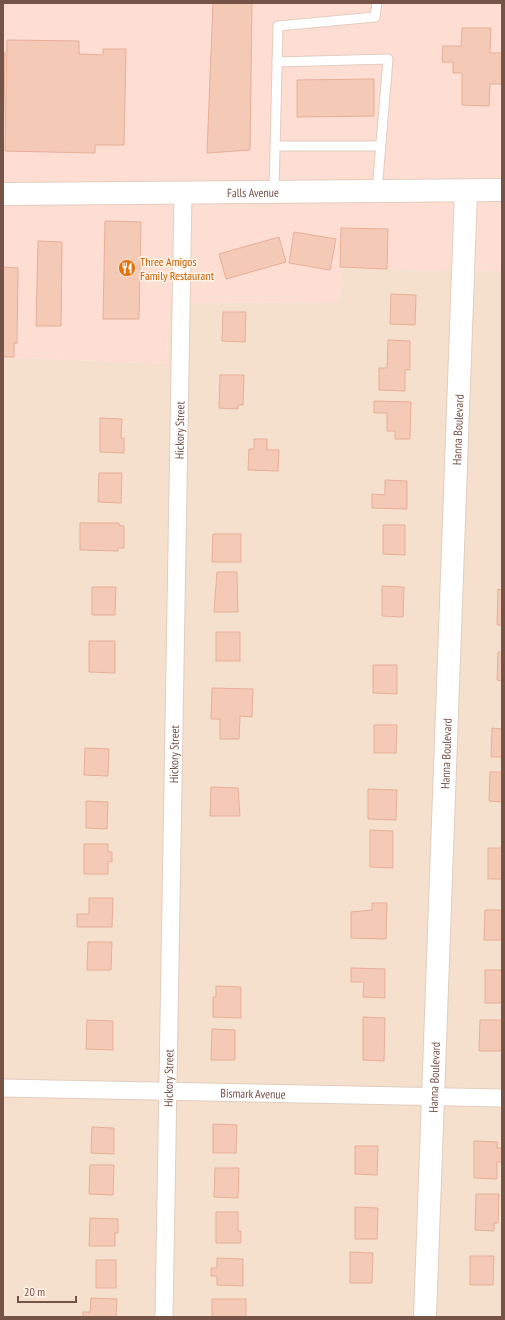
<svg xmlns="http://www.w3.org/2000/svg" width="505" height="1320" font-family="'PT Sans Narrow',sans-serif">
  <rect width="100%" height="100%" fill="#fdf0e0"/>
  <!-- residential -->
  <polygon fill="#f5e0ce" points="341,268 502,271 502,1317 3,1317 3,357 167,364 169,303 339,302"/>
  <!-- commercial -->
  <polygon fill="#feddd3" points="3,3 502,3 502,271 341,268 339,302 169,303 167,364 3,357"/>
  <!-- building -->
  <g fill="#f4cab7" stroke="#e7af96">
    <polygon points="213,3 252,3 250,150 207,153"/>
    <polygon points="462,28 491,28 490,53 502,53 502,84 490,84 489,106 462,105 462,73 453,73 453,62 442,62 443,46 461,46"/>
    <polygon points="7,40 79,41 79,54 103,55 103,49 126,49 124,145 95,145 95,153 5,151"/>
    <polygon points="3,52 5,52 3,154"/>
    <polygon points="374,79 374,116 297,117 297,80"/>
    <polygon points="105,221 141,222 139,319 103,319"/>
    <polygon points="341,228 388,229 387,269 340,267"/>
    <polygon points="294,232 336,239 330,270 289,263"/>
    <polygon points="279,237 286,262 226,279 219,254"/>
    <polygon points="38,241 62,242 61,326 36,326"/>
    <polygon points="3,267 18,268 17,343 14,343 14,357 3,357"/>
    <polygon points="391,294 416,295 415,325 390,324"/>
    <polygon points="223,312 246,312 245,342 222,341"/>
    <polygon points="388,340 410,341 410,370 405,370 405,391 379,390 379,368 387,368"/>
    <polygon points="220,375 244,375 243,405 238,405 238,409 219,408"/>
    <polygon points="374,401 411,402 410,439 395,439 395,431 387,431 387,413 374,413"/>
    <polygon points="100,418 122,419 121,438 124,438 124,453 100,452"/>
    <polygon points="254,439 267,439 267,450 279,450 278,471 248,470 249,449 254,449"/>
    <polygon points="99,473 122,473 121,503 98,502"/>
    <polygon points="385,480 407,481 407,509 372,508 372,494 385,495"/>
    <polygon points="80,523 119,523 119,525 124,526 124,548 118,548 118,551 80,550"/>
    <polygon points="383,525 405,525 405,555 383,554"/>
    <polygon points="213,534 241,534 241,562 212,562"/>
    <polygon points="217,572 237,572 238,612 214,612"/>
    <polygon points="382,586 404,587 403,617 382,616"/>
    <polygon points="92,587 116,587 115,615 92,615"/>
    <polygon points="498,589 502,590 502,625 497,625"/>
    <rect x="216" y="632" width="24" height="29"/>
    <polygon points="89,641 115,641 115,673 89,672"/>
    <polygon points="498,652 502,652 502,681 497,680"/>
    <polygon points="373,665 397,665 397,694 373,693"/>
    <polygon points="212,688 253,689 252,717 240,716 239,739 220,739 220,719 211,719"/>
    <polygon points="374,725 397,725 396,753 374,753"/>
    <polygon points="492,728 502,729 502,757 491,757"/>
    <polygon points="85,748 109,749 108,776 84,775"/>
    <polygon points="490,772 502,772 502,802 489,801"/>
    <polygon points="211,787 238,788 240,816 210,816"/>
    <polygon points="368,789 397,790 396,820 368,819"/>
    <polygon points="86,801 108,802 107,829 86,828"/>
    <polygon points="370,830 393,831 393,868 370,867"/>
    <polygon points="84,844 108,844 108,852 112,852 112,862 108,861 108,874 84,874"/>
    <rect x="488" y="848" width="14" height="31"/>
    <polygon points="89,898 113,898 112,927 77,927 77,914 89,914"/>
    <polygon points="372,903 387,903 386,939 351,938 351,912 372,910"/>
    <polygon points="485,910 502,910 502,940 484,940"/>
    <polygon points="88,942 112,942 111,970 87,970"/>
    <polygon points="351,968 385,969 385,998 363,997 364,982 351,982"/>
    <rect x="485" y="970" width="17" height="33"/>
    <polygon points="216,986 241,987 241,1018 213,1017 213,997 216,997"/>
    <polygon points="363,1017 385,1018 384,1061 363,1060"/>
    <polygon points="87,1020 113,1021 113,1050 86,1049"/>
    <polygon points="480,1020 502,1020 502,1051 479,1051"/>
    <polygon points="212,1029 235,1030 235,1060 211,1060"/>
    <polygon points="213,1124 237,1125 236,1153 213,1153"/>
    <polygon points="92,1127 114,1128 114,1154 91,1153"/>
    <polygon points="474,1141 498,1142 497,1148 502,1148 502,1162 497,1162 497,1179 474,1178"/>
    <polygon points="355,1146 378,1146 377,1175 355,1174"/>
    <polygon points="90,1165 114,1165 113,1195 89,1194"/>
    <polygon points="215,1168 239,1168 238,1198 214,1197"/>
    <polygon points="476,1194 499,1194 498,1223 494,1223 494,1231 475,1230"/>
    <polygon points="355,1207 378,1208 377,1239 355,1239"/>
    <polygon points="216,1212 238,1212 238,1231 241,1231 241,1243 216,1243"/>
    <polygon points="90,1218 118,1219 118,1233 115,1233 115,1246 89,1246"/>
    <polygon points="350,1252 373,1253 372,1283 350,1283"/>
    <polygon points="470,1256 494,1256 493,1285 470,1285"/>
    <polygon points="217,1258 243,1259 243,1286 217,1285 217,1276 211,1276 211,1268 217,1268"/>
    <rect x="96" y="1260" width="20" height="28"/>
    <polygon points="91,1298 117,1299 116,1317 83,1317 83,1312 90,1312"/>
    <rect x="212" y="1299" width="34" height="18"/>
  </g>
  <g fill="none" stroke-linecap="round" stroke-linejoin="round">
    <defs>
      <g id="service">
        <polyline points="277,62 388,59 377,191"/>
        <polyline points="275,146 380,146"/>
        <polyline points="274,191 278,26 375,17 377,3"/>
      </g>
      <g id="minor">
        <path id="s1" d="M3 1088 502 1098"/>
        <path id="s2" d="M164 1317 183 192"/>
      </g>
      <g id="tertiary">
        <path id="s3" d="M3 194 502 190"/>
        <path id="s4" d="M425 1317 466 191"/>
      </g>
    </defs>
    <!-- service casing -->
    <use href="#service" stroke="#e3cdbf" stroke-width="11"/>
    <!-- minor casing -->
    <use href="#minor" stroke="#e3cdbf" stroke-width="19"/>
    <!-- tertiary casing -->
    <use href="#tertiary" stroke="#e3cdbf" stroke-width="24"/>
    <!-- service -->
    <use href="#service" stroke="#fff" stroke-width="9"/>
    <!-- minor -->
    <use href="#minor" stroke="#fff" stroke-width="17"/>
    <!-- tertiary -->
    <use href="#tertiary" stroke="#fff" stroke-width="22"/>
  </g>
  <!-- icons -->
  <defs>
    <symbol id="restaurant-disc" viewBox="-11 -11 22 22"><circle r="9.5" fill="#e8710a" stroke="#fff4e7"/><path d="M-5-6h1v4h1v-4h1v4h1v-4h1v5L-1.5 .5V6h-2V.5L-5-1ZM5-6V6H3V1.5H1.5Q1.5-4 5-6Z" fill="#fff"/></symbol>
  </defs>
  <g fill-rule="evenodd">
    <use href="#restaurant-disc" x="117" y="258" width="20" height="20"/>
  </g>
  <g text-anchor="middle" dominant-baseline="central" stroke-width="3" stroke-linejoin="round" paint-order="stroke">
    <!-- street labels -->
    <g font-size="12" fill="#755347" stroke="#fff4e7">
      <text stroke="none"><textPath href="#s3" startOffset="250">Falls Avenue</textPath></text>
      <text stroke="none"><textPath href="#s4" startOffset="888">Hanna Boulevard</textPath></text>
      <text stroke="none"><textPath href="#s2" startOffset="887">Hickory Street</textPath></text>
      <text stroke="none"><textPath href="#s4" startOffset="564">Hanna Boulevard</textPath></text>
      <text stroke="none"><textPath href="#s2" startOffset="563">Hickory Street</textPath></text>
      <text stroke="none"><textPath href="#s2" startOffset="239">Hickory Street</textPath></text>
      <text stroke="none"><textPath href="#s4" startOffset="240">Hanna Boulevard</textPath></text>
      <text stroke="none"><textPath href="#s1" startOffset="250">Bismark Avenue</textPath></text>
    </g>
    <!-- food labels -->
    <g font-size="12" fill="#c56008" stroke="#fff4e7" text-anchor="start">
      <text x="140" y="261">Three Amigos<tspan x="140" dy="14">Family Restaurant</tspan></text>
    </g>
  </g>
  <!-- border -->
  <rect width="505" height="1320" fill="none" stroke="#755347" stroke-width="8"/>
  <!-- scale -->
  <path d="M18 1296v6h58v-6" fill="none" stroke="#755347" stroke-width="2"/>
  <text x="24" y="1296" font-size="12" fill="#755347" stroke="#fff4e7" stroke-width="3" paint-order="stroke">20 m</text>
</svg>
